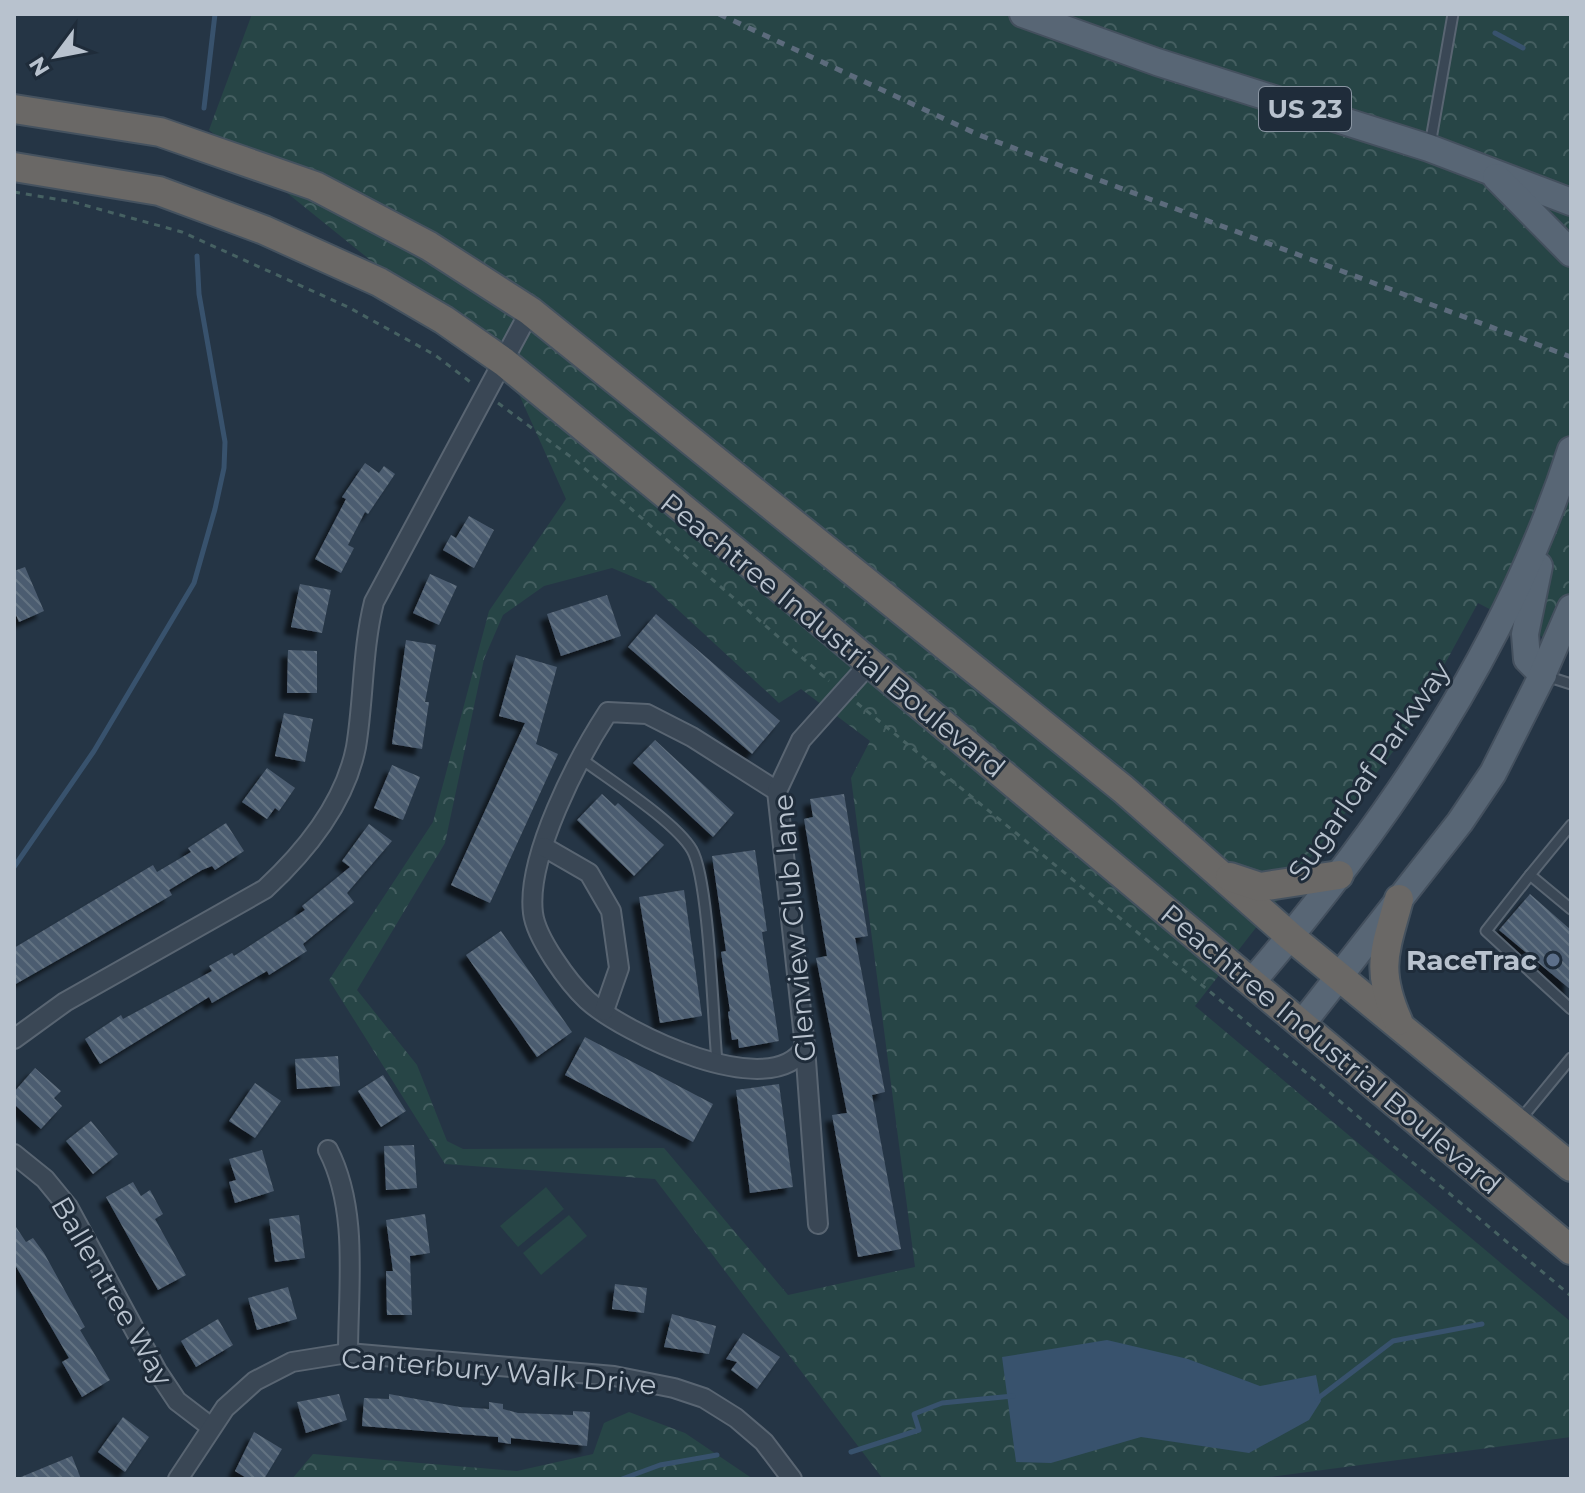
<svg xmlns="http://www.w3.org/2000/svg" width="1585" height="1493" font-family="Montserrat,sans-serif">
  <defs>
    <pattern id="forest-crowns" width="20" height="18" patternUnits="userSpaceOnUse" patternTransform="scale(2)"><rect width="20" height="18" fill="#274546"/><path d="M2 6a3 3 0 1 1 6 0M12 15a3 3 0 1 1 6 0" fill="none" stroke="#445e60"/></pattern>
    <pattern id="building-back-hatch" width="6" height="6" patternUnits="userSpaceOnUse" patternTransform="scale(2)"><rect width="6" height="6" fill="#4c5c6f"/><path d="M-1 5l2 2M0 0l6 6M5-1l2 2" fill="none" stroke="#647282"/></pattern>
    <filter id="shadow"><feDropShadow dx="-7" dy="7" stdDeviation="2" flood-color="#0009"/></filter>
  </defs>
  <rect width="100%" height="100%" fill="#253545"/>
  <!-- forest -->
  <g fill="url(#forest-crowns)" fill-rule="evenodd">
    <path d="M252 14H1571V652L1478 603 1406 735 1195 1006 1571 1322V1437L1254 1479H883L655 1179 445 1164 329 980 433 822 489 611 566 499 509 372 209 130ZM612 568 650 584 779 703 801 689 870 741 851 778 915 1267 788 1295 664 1148 463 1149 447 1141 417 1065 357 990 445 843 484 659 503 615 544 586Z"/>
    <polygon points="629,1412 685,1433 753,1479 292,1479 313,1454 517,1471 593,1454 604,1423"/>
  </g>
  <!-- green -->
  <g fill="#274546">
    <polygon points="546,1187 564,1209 518,1247 500,1226"/>
    <polygon points="569,1215 587,1236 541,1275 523,1253"/>
  </g>
  <!-- water -->
  <polygon fill="#38526d" points="1107,1340 1188,1359 1260,1386 1316,1375 1321,1401 1309,1420 1249,1453 1141,1437 1051,1463 1016,1462 1002,1357"/>
  <g fill="none" stroke-linecap="round" stroke-linejoin="round">
    <!-- stream -->
    <g stroke="#38526d" stroke-width="5">
      <polyline points="1495,33 1523,48"/>
      <polyline points="204,108 215,14"/>
      <polyline points="14,867 94,751 194,583 215,509 224,468 225,442 199,294 197,256"/>
      <polyline points="1317,1399 1393,1341 1482,1324"/>
      <polyline points="851,1452 919,1430 914,1414 942,1403 1013,1396"/>
      <polyline points="622,1479 660,1465 717,1455"/>
    </g>
  </g>
  <!-- building -->
  <g fill="url(#building-back-hatch)" filter="url(#shadow)">
    <polygon points="365,463 379,473 384,466 395,474 368,514 365,512 348,545 354,548 341,573 315,559 346,499 342,497"/>
    <polygon points="469,516 494,530 474,568 443,550 451,535 456,538"/>
    <polygon points="25,567 44,611 19,622 14,610 14,571"/>
    <polygon points="430,574 457,586 439,625 413,613"/>
    <polygon points="300,584 331,590 322,633 291,627"/>
    <polygon points="607,595 621,636 561,656 547,614"/>
    <polygon points="656,614 780,721 752,754 628,647"/>
    <polygon points="406,640 436,645 425,702 429,702 422,749 392,744"/>
    <polygon points="288,650 317,651 317,693 287,693"/>
    <polygon points="516,655 557,667 536,744 558,754 490,903 451,885 525,723 499,716"/>
    <polygon points="284,713 313,719 305,762 275,756"/>
    <polygon points="655,740 734,813 713,837 633,763"/>
    <polygon points="392,765 420,777 403,820 374,808"/>
    <polygon points="267,768 295,788 279,811 275,808 267,819 242,802"/>
    <polygon points="602,794 615,806 618,803 664,845 634,876 577,820"/>
    <polygon points="844,794 868,936 855,938 885,1092 872,1095 901,1249 858,1257 832,1115 847,1113 816,958 827,956 804,819 813,817 810,799"/>
    <polygon points="226,823 244,851 215,870 212,866 202,870 169,890 172,895 14,985 14,948 153,865 157,872 191,852 188,848"/>
    <polygon points="369,824 392,841 347,893 354,902 303,944 307,951 269,975 267,971 212,1003 209,997 100,1064 85,1039 121,1015 123,1019 212,971 209,966 232,953 234,956 305,910 302,906 350,867 342,861"/>
    <polygon points="755,850 767,931 762,932 779,1041 739,1048 738,1039 732,1040 728,1012 730,1011 721,952 726,951 712,856"/>
    <polygon points="684,890 702,1016 660,1023 639,897"/>
    <polygon points="1530,894 1571,930 1571,990 1499,930"/>
    <polygon points="501,931 572,1032 537,1057 466,955"/>
    <polygon points="585,1037 713,1104 693,1142 565,1075"/>
    <polygon points="338,1056 340,1086 297,1089 295,1059"/>
    <polygon points="35,1068 61,1091 54,1098 62,1106 41,1129 14,1104 14,1092"/>
    <polygon points="383,1075 406,1111 381,1127 358,1091"/>
    <polygon points="255,1083 281,1101 255,1138 229,1121"/>
    <polygon points="779,1084 793,1187 750,1193 736,1090"/>
    <polygon points="91,1121 118,1154 93,1174 66,1141"/>
    <polygon points="414,1145 417,1188 386,1190 384,1146"/>
    <polygon points="262,1150 274,1191 235,1203 229,1182 236,1180 229,1159"/>
    <polygon points="133,1182 141,1196 150,1190 163,1214 155,1219 186,1275 158,1290 106,1197"/>
    <polygon points="425,1214 430,1253 410,1256 412,1315 387,1315 386,1271 393,1271 386,1220"/>
    <polygon points="299,1215 305,1258 275,1262 269,1219"/>
    <polygon points="14,1224 26,1242 33,1238 44,1253 85,1327 80,1330 110,1380 82,1397 62,1362 69,1358 14,1263"/>
    <polygon points="615,1284 647,1288 644,1313 612,1309"/>
    <polygon points="288,1287 297,1319 257,1330 248,1298"/>
    <polygon points="672,1314 716,1326 709,1354 664,1347"/>
    <polygon points="218,1319 233,1345 196,1367 181,1341"/>
    <polygon points="743,1333 780,1357 757,1389 731,1370 737,1362 726,1359"/>
    <polygon points="339,1394 347,1420 306,1433 297,1402"/>
    <polygon points="389,1394 460,1407 489,1409 489,1402 503,1404 503,1409 518,1413 573,1415 573,1411 590,1412 587,1446 511,1438 511,1444 498,1442 498,1437 362,1426 364,1398 389,1399"/>
    <polygon points="123,1417 149,1437 125,1472 98,1452"/>
    <polygon points="254,1432 282,1449 264,1479 248,1479 235,1471"/>
    <polygon points="72,1456 81,1479 16,1479"/>
  </g>
  <g fill="none" stroke-linecap="round" stroke-linejoin="round">
    <defs>
      <g id="service">
        <polyline points="1430,145 1453,14"/>
        <polyline points="1546,676 1571,684"/>
        <path d="M579 757C608 779 675 821 692 850 709 879 713 1020 717 1062"/>
        <polyline points="1571,825 1530,875 1571,909"/>
        <polyline points="1530,875 1486,931 1571,1009"/>
        <polyline points="1520,1120 1571,1058"/>
      </g>
      <g id="minor">
        <path d="M777 791 692 737 647 714 608 712C578 758 526 857 533 913 536 938 568 982 587 1000 623 1033 772 1105 805 1047"/>
        <polyline points="544,847 589,873 611,911 619,968 604,1011"/>
        <path d="M14 1039 65 1002 265 889C305 852 345 803 356 747 364 699 362 650 374 602L530 311"/>
        <path d="M328 1150C359 1210 348 1287 348 1353"/>
        <polyline points="14,1154 45,1179 68,1207 157,1371 177,1401 211,1427"/>
        <polyline points="818,1224 805,1047 777,791 801,740 870,663"/>
        <polyline points="178,1479 225,1408 255,1381 292,1362 348,1353 614,1376 674,1388 704,1398 736,1418 764,1442 792,1479"/>
      </g>
      <g id="primary">
        <polyline points="1023,14 1157,62 1429,148 1571,202"/>
        <polyline points="1496,177 1571,253"/>
        <polyline points="1539,566 1525,634 1527,659 1543,675"/>
        <path d="M1251 983C1388 823 1506 651 1571 450"/>
        <polyline points="1301,1025 1460,822 1493,773 1540,680 1571,608"/>
      </g>
      <g id="trunk">
        <polyline points="14,109 160,132 315,186 429,246 530,311 1123,789 1291,937 1571,1167"/>
        <polyline points="14,167 159,191 264,230 379,282 444,320 504,362 797,602 1571,1250"/>
        <polyline points="1230,877 1260,887 1339,875"/>
        <path d="M1398 1021C1375 969 1385 951 1399 899"/>
      </g>
    </defs>
    <!-- service casing -->
    <use href="#service" stroke="#596572" stroke-width="13"/>
    <!-- minor casing -->
    <use href="#minor" stroke="#596572" stroke-width="22"/>
    <!-- primary casing -->
    <use href="#primary" stroke="#44505e" stroke-width="30"/>
    <!-- trunk casing -->
    <use href="#trunk" stroke="#45525f" stroke-width="32"/>
    <!-- path -->
    <g stroke="#466162" stroke-width="3" stroke-dasharray="6 6" stroke-linecap="butt">
      <polyline points="14,192 73,202 182,232 348,307 435,355 473,384"/>
      <polyline points="498,403 575,460 829,681"/>
      <polyline points="857,703 1214,995 1571,1296"/>
    </g>
    <!-- service -->
    <use href="#service" stroke="#3a4755" stroke-width="9"/>
    <!-- minor -->
    <use href="#minor" stroke="#3a4755" stroke-width="18"/>
    <!-- primary -->
    <use href="#primary" stroke="#586675" stroke-width="26"/>
    <!-- trunk -->
    <use href="#trunk" stroke="#6a6866" stroke-width="28"/>
    <!-- rail -->
    <polyline stroke="#5c6b7c" stroke-width="5" stroke-dasharray="8 8" stroke-linecap="butt" points="719,14 979,135 1571,357"/>
  </g>
  <!-- markers -->
  <circle fill="#5c6f8a" stroke="#1f2c3a" stroke-width="3" cx="1553" cy="960" r="8"/>
  <g text-anchor="middle" dominant-baseline="central" stroke-width="6" stroke-linejoin="round" paint-order="stroke">
    <!-- shield labels -->
    <rect fill="#1f2c3a" stroke="#8a95a2" stroke-width="2" x="1259" y="87" width="92" height="44" rx="6"/>
    <g font-size="26" font-weight="bold" fill="#b8c2ce">
      <text x="1305" y="109">US 23</text>
    </g>
    <!-- street labels -->
    <g font-size="28" fill="#b8c2ce" stroke="#1f2c3a">
      <text transform="translate(833 635) rotate(39)">Peachtree Industrial Boulevard</text>
      <text transform="translate(1369 771) rotate(-55)">Sugarloaf Parkway</text>
      <text transform="translate(794 928) rotate(-95)">Glenview Club lane</text>
      <text transform="translate(1331 1049) rotate(40)">Peachtree Industrial Boulevard</text>
      <text transform="translate(112 1291) rotate(60)">Ballentree Way</text>
      <text transform="translate(499 1371) rotate(5)">Canterbury Walk Drive</text>
    </g>
    <!-- poi labels -->
    <g font-size="28" font-weight="bold" fill="#b8c2ce" stroke="#1f2c3a" text-anchor="end">
      <text x="1537" y="960">RaceTrac</text>
    </g>
  </g>
  <!-- border -->
  <rect width="1585" height="1493" fill="none" stroke="#b8c2ce" stroke-width="32"/>
  <!-- north arrow -->
  <g transform="translate(56 56) rotate(238)" stroke="#1f2c3a" stroke-width="6" paint-order="stroke">
  <path d="M0-6L14 30L0 20L-14 30Z" fill="#b8c2ce"/>
  <text y="-12" font-size="22" font-weight="bold" text-anchor="middle" fill="#b8c2ce">N</text>
  </g>
</svg>
